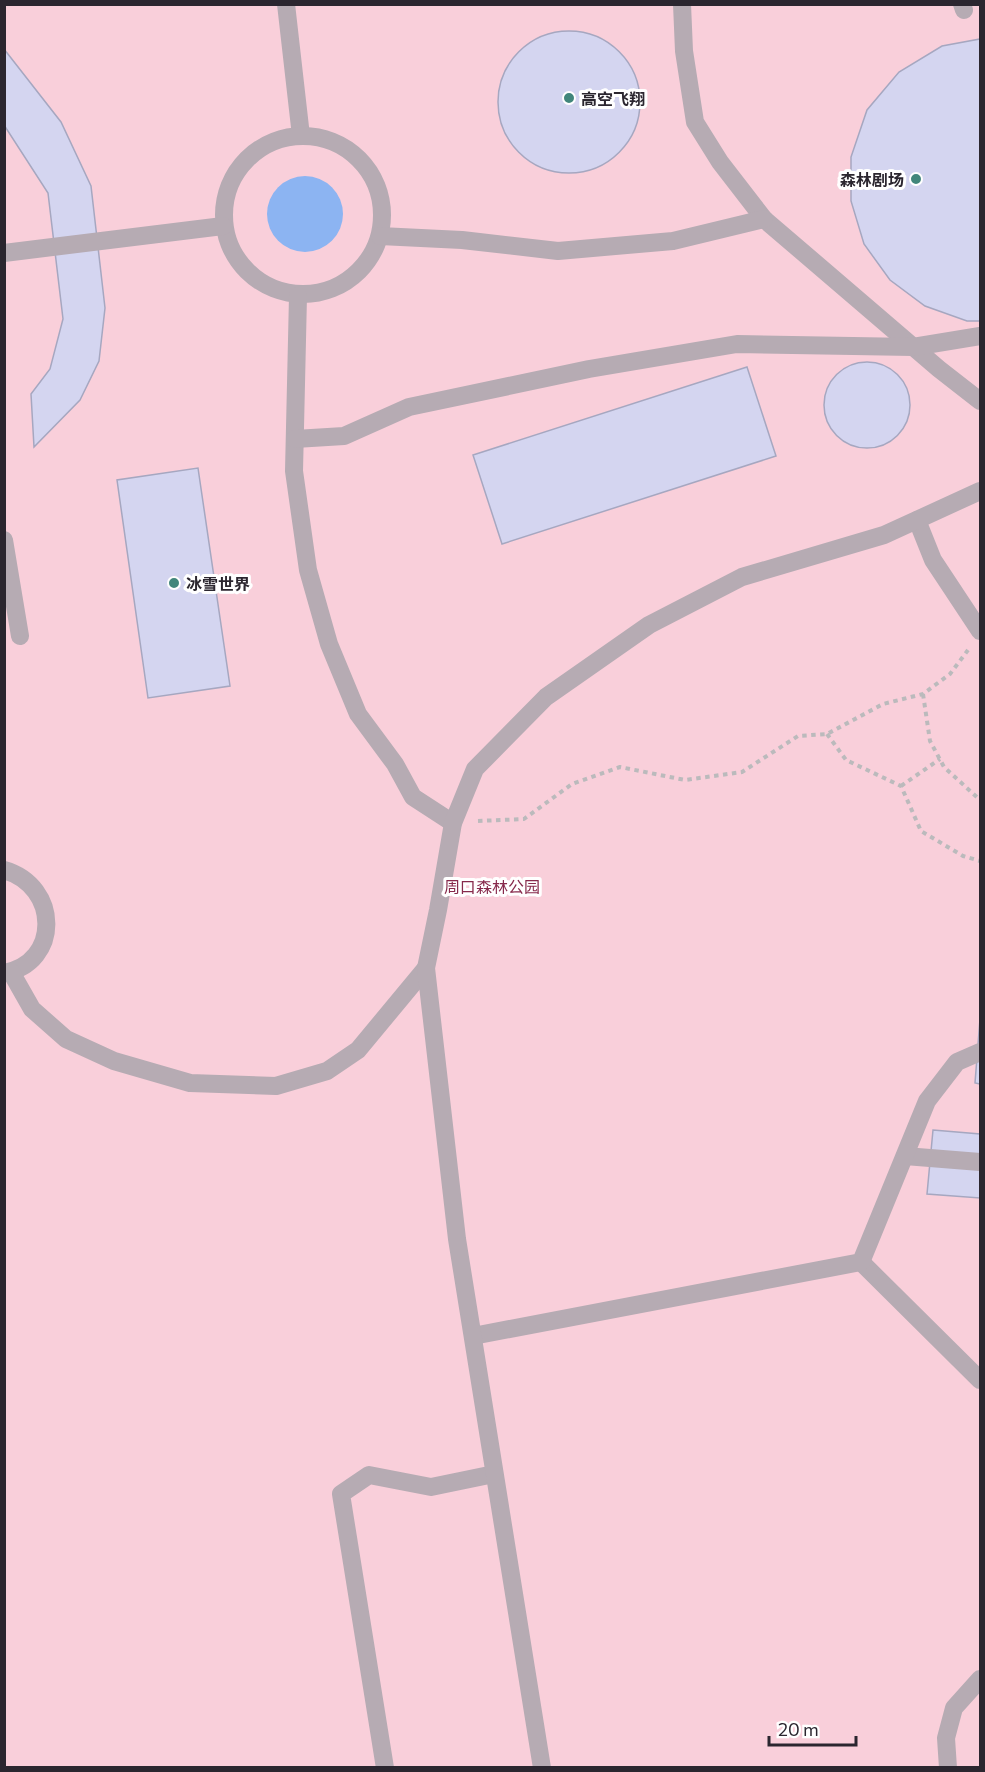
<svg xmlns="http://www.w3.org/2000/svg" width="985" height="1772" font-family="Commissioner,'Noto Sans SC',sans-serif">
  <rect width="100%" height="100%" fill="#fbfbfb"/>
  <!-- green -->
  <rect fill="#f9cfda" x="5" y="5" width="975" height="1762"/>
  <!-- water -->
  <circle fill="#8cb4f2" cx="305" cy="214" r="38"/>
  <!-- building -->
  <g fill="#d4d5f0" stroke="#a6a7c0" stroke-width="1.5">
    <circle cx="569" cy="102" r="71"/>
    <polygon points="980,39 980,321 967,321 925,306 890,280 864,244 851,201 851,157 867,110 899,72 942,46"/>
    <polygon points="4,49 61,122 91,186 105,308 99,361 80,400 34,447 31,394 50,369 63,319 48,193 4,125"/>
    <circle cx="867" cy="405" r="43"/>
    <polygon points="747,367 776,456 502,544 473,455"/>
    <polygon points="198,468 230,686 148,698 117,480"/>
    <polygon points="980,1019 980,1084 975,1083"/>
    <polygon points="933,1130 980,1134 980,1198 927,1194"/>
  </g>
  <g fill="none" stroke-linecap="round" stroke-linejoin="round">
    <!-- path -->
    <g stroke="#bbbabc" stroke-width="4" stroke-dasharray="4.5 4.5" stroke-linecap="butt">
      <polyline points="923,694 930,741 944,767 980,800"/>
      <polyline points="827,734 846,760 901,786 921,831 963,856 980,861"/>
      <polyline points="901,786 940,759"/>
      <polyline points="478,821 524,819 572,784 620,767 685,780 742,772 798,736 827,734 883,704 923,694 950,674 968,650"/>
    </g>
    <!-- street -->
    <g stroke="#b6abb3" stroke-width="18">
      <polyline points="286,4 301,136"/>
      <polyline points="682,4 684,51 695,122 720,162 764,219 939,369 980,401"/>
      <polyline points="962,4 964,10"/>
      <circle cx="303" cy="215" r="79"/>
      <polyline points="380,236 462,240 558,251 673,241 764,219"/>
      <polyline points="4,253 223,226"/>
      <polyline points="298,296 294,471 308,570 329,644 358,714 395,764 413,797 453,823"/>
      <polyline points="295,439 344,436 409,407 589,369 737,344 913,347 980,336"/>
      <polyline points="917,520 933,560 980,631"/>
      <polyline points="4,540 20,636"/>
      <path d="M4 870C60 886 61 963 4 973"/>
      <polyline points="11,972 32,1009 66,1039 114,1061 190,1083 276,1086 327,1071 358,1050 426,968"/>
      <polyline points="905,1156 980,1162"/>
      <polyline points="861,1262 980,1380"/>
      <polyline points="473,1336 861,1262 927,1101 957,1062 980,1052"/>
      <polyline points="385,1768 341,1494 369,1475 431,1487 494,1474"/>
      <polyline points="542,1768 457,1239 426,968 438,910 453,823 475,769 546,697 649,625 742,577 884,535 980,491"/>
      <polyline points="948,1768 946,1738 954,1708 980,1679"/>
    </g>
  </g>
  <!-- markers -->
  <g fill="#41867b" stroke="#fff" stroke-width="2">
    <circle cx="569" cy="98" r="6"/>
    <circle cx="916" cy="179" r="6"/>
    <circle cx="174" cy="583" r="6"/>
  </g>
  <g text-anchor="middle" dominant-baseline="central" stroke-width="6" stroke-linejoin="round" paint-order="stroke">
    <!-- poi labels -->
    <g font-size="16" font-weight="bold" fill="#2b262f" stroke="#fff" text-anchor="start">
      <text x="581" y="98">高空飞翔</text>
      <text x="904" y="179" text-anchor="end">森林剧场</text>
      <text x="186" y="583">冰雪世界</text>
    </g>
    <!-- park labels -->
    <g font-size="16" fill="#872a4c" stroke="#fff">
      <text x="492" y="886">周口森林公园</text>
    </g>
  </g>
  <!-- border -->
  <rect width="985" height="1772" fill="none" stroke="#2b262f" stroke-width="12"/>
  <!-- scale -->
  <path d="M769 1736v9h87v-9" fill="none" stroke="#2b262f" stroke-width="3"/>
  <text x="778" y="1736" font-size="18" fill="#2b262f" stroke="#ffffff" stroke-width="4.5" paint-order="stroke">20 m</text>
</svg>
